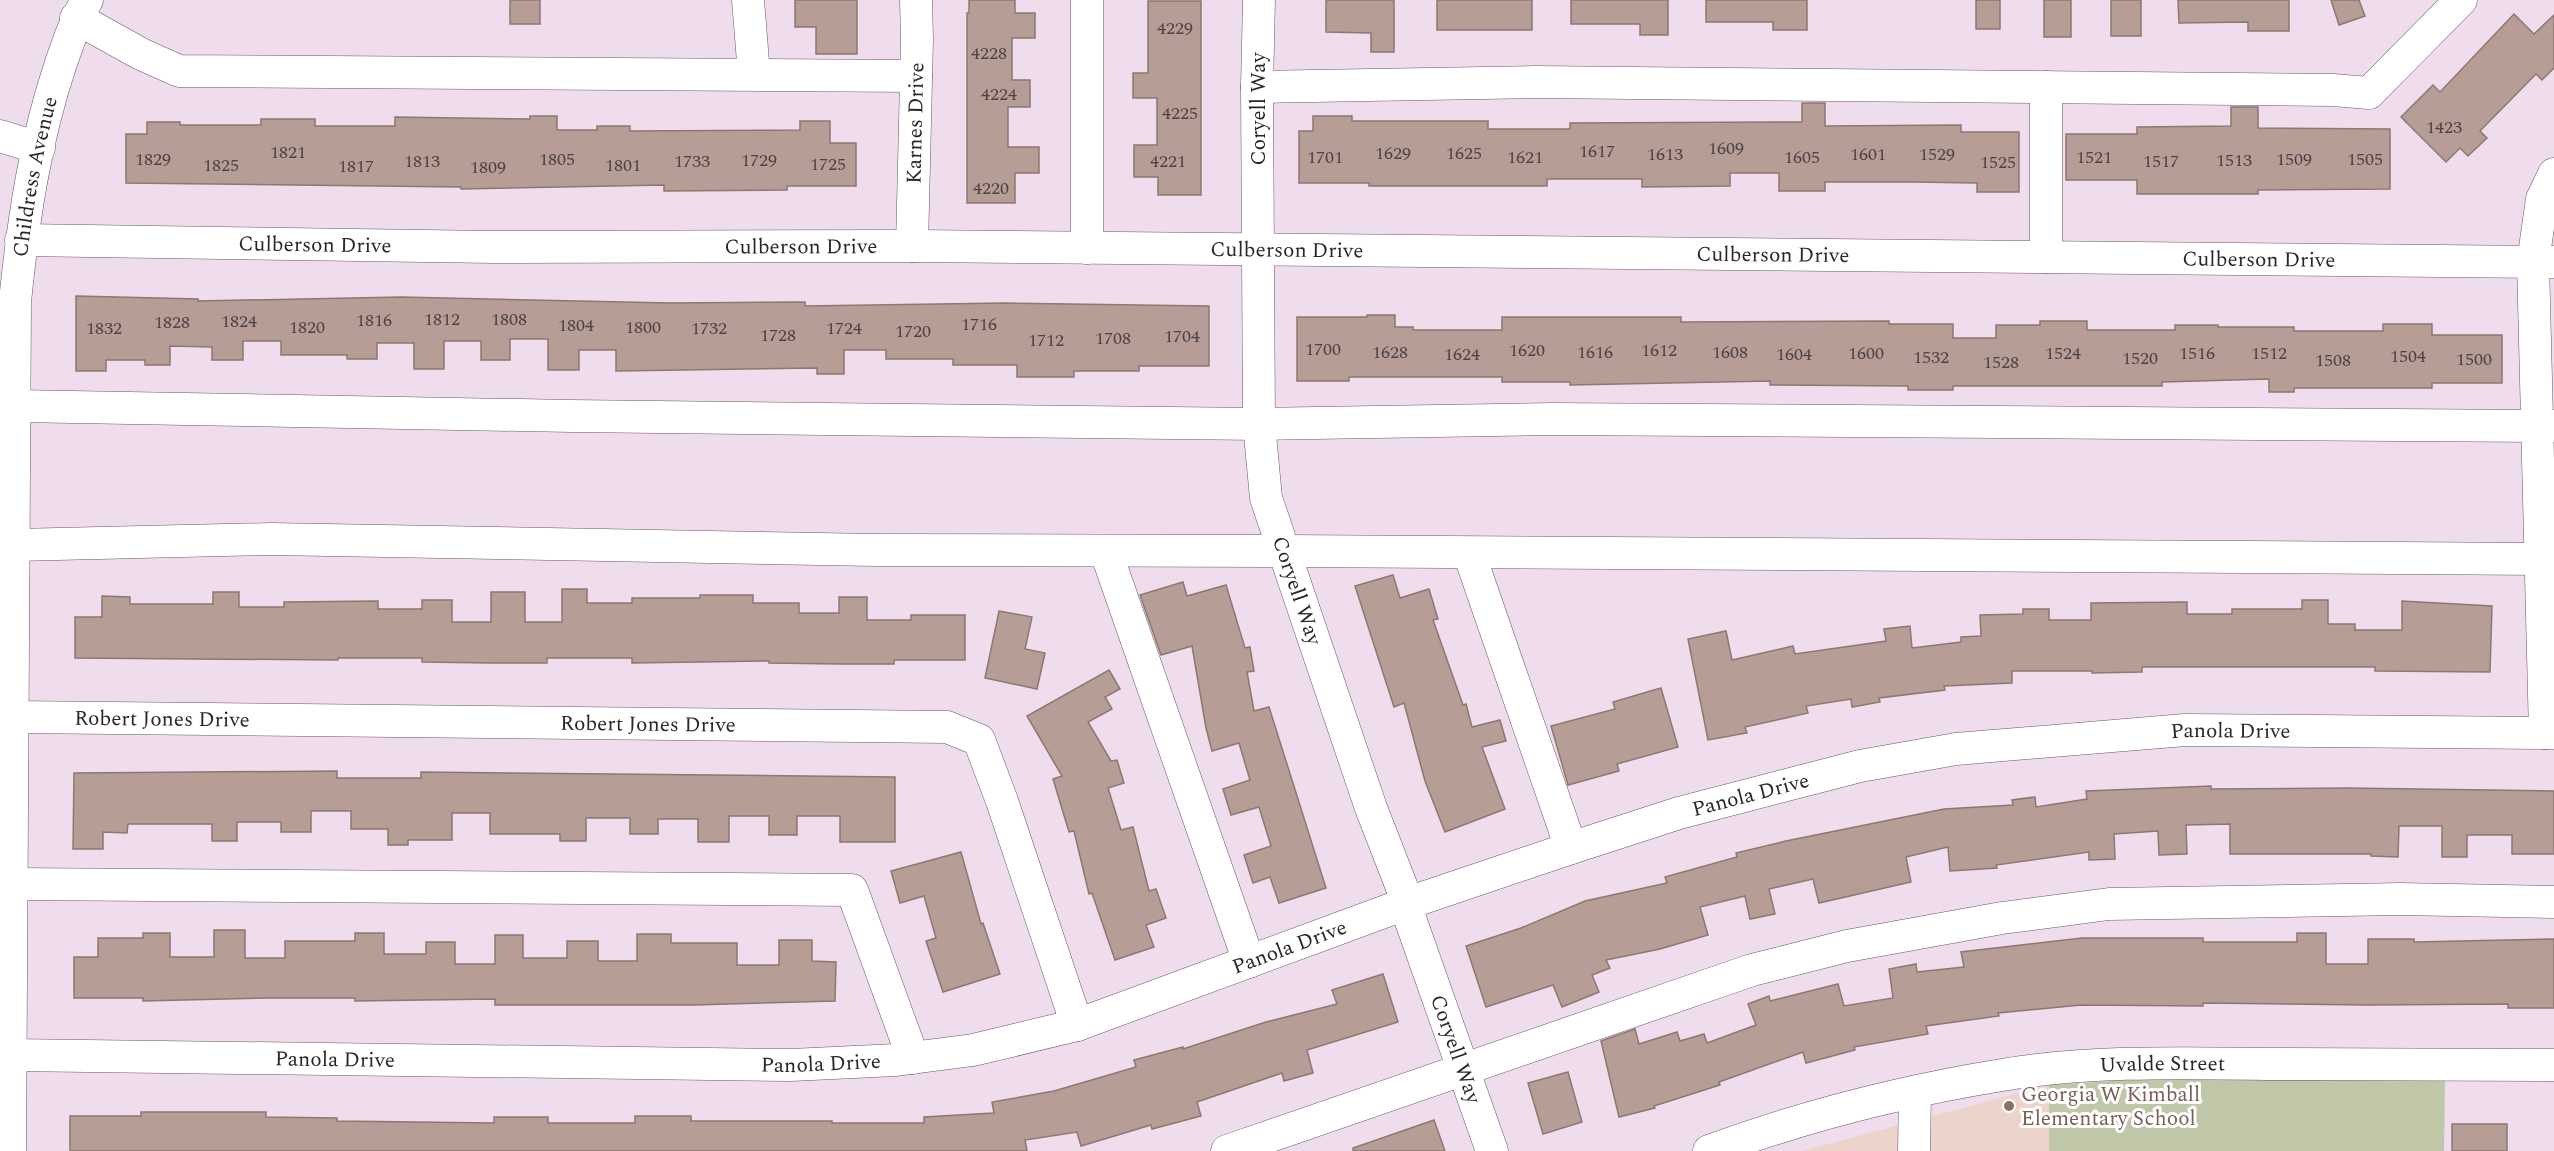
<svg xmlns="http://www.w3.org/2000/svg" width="2554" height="1151" font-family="Spectral,serif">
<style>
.education{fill:#ecd4ca}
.green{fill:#c0c7a9}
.building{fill:#b69e96;stroke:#8e7770;stroke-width:1.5}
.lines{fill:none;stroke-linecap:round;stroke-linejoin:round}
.minor-casing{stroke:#665765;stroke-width:33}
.minor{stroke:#fff;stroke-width:32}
.education-dot{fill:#8d6e63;stroke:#fff;stroke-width:2}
.labels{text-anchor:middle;stroke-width:6;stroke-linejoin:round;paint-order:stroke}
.number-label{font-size:18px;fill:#4e4246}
.street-label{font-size:21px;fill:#2b242b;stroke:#fff}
.education-label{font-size:21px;fill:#785e54;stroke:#fff;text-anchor:start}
</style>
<rect width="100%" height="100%" fill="#efddee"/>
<polygon class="education" points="2049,1085 2049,1151 1803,1151 1891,1127"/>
<polygon class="green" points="2445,1076 2444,1151 2049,1151 2049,1085 2171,1077"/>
<g class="building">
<rect x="510" y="0" width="30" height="24"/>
<polygon points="795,0 857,0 857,54 816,54 816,27 795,27"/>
<polygon points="969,0 1015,0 1015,13 1035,13 1035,38 1012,38 1012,80 1030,80 1030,107 1008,107 1008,147 1039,147 1039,173 1015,173 1015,203 967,203 967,13 969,13"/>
<polygon points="1326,0 1394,0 1394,52 1371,52 1371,33 1326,32"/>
<rect x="1437" y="0" width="95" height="30"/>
<polygon points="1571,0 1668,0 1668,35 1640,35 1640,24 1571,24"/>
<polygon points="1706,0 1807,0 1807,30 1773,30 1773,22 1706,22"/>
<rect x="1976" y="0" width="24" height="29"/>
<rect x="2044" y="0" width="27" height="37"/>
<rect x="2111" y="0" width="30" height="36"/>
<polygon points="2178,0 2289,0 2289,31 2248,31 2248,22 2179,23"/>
<polygon points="2331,0 2359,0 2365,16 2339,25"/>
<polygon points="1148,1 1201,1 1201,195 1158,195 1158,177 1134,177 1134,145 1157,145 1157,98 1133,98 1133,73 1148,73"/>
<polygon points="2514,14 2534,34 2554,15 2554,68 2542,80 2536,74 2480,131 2487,138 2468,156 2460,148 2446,162 2401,117 2433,85 2440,92"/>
<polygon points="1802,103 1825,103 1825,126 1961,125 1961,132 2019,132 2019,192 1977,192 1977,183 1913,182 1825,182 1825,191 1779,191 1779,173 1730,173 1730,186 1642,187 1642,179 1547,179 1547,186 1369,186 1369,183 1299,183 1299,131 1313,131 1313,116 1352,116 1352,121 1488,121 1488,129 1570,129 1570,123 1802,122"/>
<polygon points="2231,107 2258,107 2258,128 2390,129 2390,189 2258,190 2258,194 2137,194 2137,180 2066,180 2066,134 2137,134 2137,127 2231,126"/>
<polygon points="530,116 557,116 557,130 597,130 597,126 630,126 630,131 800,130 800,121 830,121 830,143 856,143 856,186 787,186 787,190 664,191 664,185 461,189 461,187 126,183 126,134 147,134 147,122 180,122 180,125 261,125 261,119 315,119 315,126 395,126 395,117 530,119"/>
<polygon points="76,296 198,299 198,301 401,297 670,303 805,302 805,306 1005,303 1209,306 1209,366 1139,366 1139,371 1074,371 1074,377 1017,377 1017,365 953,365 953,359 886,359 886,350 844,350 844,374 817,374 817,368 616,371 616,350 579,350 579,370 548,370 548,339 510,339 510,360 481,360 481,341 444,341 444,369 414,369 414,343 377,343 377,359 347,359 347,355 281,355 281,341 243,341 243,360 212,360 212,347 170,346 170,365 145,365 145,360 106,360 106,371 76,371"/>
<polygon points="1367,315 1395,315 1395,327 1413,327 1413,330 1502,330 1502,317 1681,317 1681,322 1889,321 1889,324 1953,324 1953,338 1996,338 1996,325 2040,325 2040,321 2087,321 2087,330 2175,330 2175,325 2218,325 2218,327 2294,327 2294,331 2383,331 2383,324 2432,324 2432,335 2502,335 2502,383 2432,383 2432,388 2294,388 2294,392 2269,392 2269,379 2162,382 2162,386 1953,386 1953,390 1908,390 1908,386 1770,385 1770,381 1570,385 1570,382 1502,382 1502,377 1349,377 1349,381 1297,381 1297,317 1367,317"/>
<polygon points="1393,575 1400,598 1429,589 1438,619 1433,620 1463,705 1466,704 1472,727 1500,720 1506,741 1482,747 1505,809 1445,832 1425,781 1404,703 1394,707 1355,586"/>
<polygon points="1183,582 1187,596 1226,585 1245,648 1250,647 1254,671 1247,672 1254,711 1269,707 1326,888 1279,903 1270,877 1253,883 1244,855 1271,846 1259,807 1231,815 1223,789 1250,780 1239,743 1212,751 1206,728 1192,646 1161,655 1140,595"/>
<polygon points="562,589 587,589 587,603 632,603 632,598 700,598 700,595 753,595 753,603 799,603 799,613 839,613 839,597 867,597 867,620 911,620 911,615 965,615 965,660 894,660 894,664 839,664 769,663 769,661 632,663 632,658 547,658 547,663 491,663 422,662 422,658 338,658 338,660 75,658 75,617 102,617 102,596 130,597 130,604 213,604 213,592 239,592 239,607 284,607 284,602 378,601 378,609 422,609 422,600 452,600 452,622 491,622 491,592 525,592 525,622 562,622"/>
<polygon points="2302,600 2328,600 2328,624 2355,624 2355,630 2402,630 2402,601 2492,606 2490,672 2375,671 2375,667 2142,667 2142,672 2092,673 2092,671 2012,671 2012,683 1944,686 1945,690 1879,698 1880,702 1852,707 1851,699 1806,706 1808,713 1745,727 1747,733 1708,740 1688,639 1726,631 1732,660 1793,646 1795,654 1886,641 1884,629 1910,626 1912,648 1961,642 1961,637 1981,636 1980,615 2023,614 2023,609 2049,609 2049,620 2091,620 2091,603 2187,602 2187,614 2232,614 2232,609 2302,609"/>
<polygon points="999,611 1032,617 1025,649 1045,653 1037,689 985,678"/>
<polygon points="1109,670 1120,689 1105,697 1112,709 1088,722 1111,761 1117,760 1124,783 1108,788 1121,830 1133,827 1149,891 1156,889 1166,918 1146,925 1154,947 1115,960 1092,893 1089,894 1074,831 1069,832 1053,779 1062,776 1027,716"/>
<polygon points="1661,688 1678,747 1617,764 1619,771 1568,785 1551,726 1615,709 1613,702"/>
<polygon points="337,771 337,778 421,778 421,772 895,777 895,842 840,842 840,816 797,816 797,835 769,835 769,816 729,816 729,842 698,842 698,819 658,819 658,834 630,834 630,818 586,818 586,841 560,841 560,834 490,834 490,813 452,813 452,840 408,840 408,845 388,845 388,829 351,829 351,811 311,811 311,832 281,832 281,822 237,822 237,841 212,841 212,824 128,824 127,833 103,832 103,849 73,849 74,773"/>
<polygon points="2211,786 2211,789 2347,788 2554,791 2554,854 2512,854 2512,835 2467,835 2467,857 2442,857 2442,826 2399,826 2398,857 2371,856 2371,854 2230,854 2230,824 2186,825 2187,854 2159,855 2158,831 2114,834 2115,859 2089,860 2089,852 1996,865 1997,868 1950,871 1948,847 1906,857 1911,882 1819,903 1813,879 1769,889 1775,914 1750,919 1745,896 1700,907 1708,935 1660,949 1606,960 1610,968 1592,975 1599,992 1562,1007 1553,985 1486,1007 1466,946 1521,928 1585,901 1667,883 1665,877 1737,857 1736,853 1786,841 1944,809 2013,805 2012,800 2035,797 2036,807 2087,799 2086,791"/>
<polygon points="961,852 981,924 983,923 1000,974 943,992 926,941 936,938 924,896 900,903 891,871"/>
<polygon points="214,930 245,930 245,958 285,958 285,941 355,941 355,933 384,933 384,954 426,954 426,942 455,942 455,964 495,964 495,935 523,935 523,958 567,958 567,941 598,941 598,961 637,961 637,934 671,934 671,943 737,943 737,965 779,965 779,940 812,940 812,961 836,962 835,1001 693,1005 495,1005 495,999 355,1001 355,998 268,998 143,1001 143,998 74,998 74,957 98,957 98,938 143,938 143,933 170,933 170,957 214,957"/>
<polygon points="2297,933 2326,933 2326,964 2368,964 2368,939 2414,939 2414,942 2554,939 2554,1008 2508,1008 2508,1004 2368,1005 2203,1003 2203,1006 2081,1005 1998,1013 1999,1016 1926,1026 1928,1034 1854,1047 1855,1050 1806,1063 1803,1052 1719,1082 1720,1085 1654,1106 1655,1108 1619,1117 1601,1041 1635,1029 1639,1044 1677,1032 1680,1041 1704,1034 1707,1043 1756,1025 1748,1004 1769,996 1770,1001 1838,984 1844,1006 1893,998 1889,969 1916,964 1917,972 1964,967 1961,952 2082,938 2203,938 2203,942 2297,942"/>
<polygon points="1383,974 1398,1022 1307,1050 1313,1073 1284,1081 1282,1073 1197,1102 1201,1116 1152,1129 1151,1125 1081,1146 1077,1132 1025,1140 1027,1151 70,1151 70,1116 141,1116 141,1112 266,1112 266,1117 337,1118 337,1121 494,1123 494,1117 548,1117 548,1123 635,1123 635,1116 691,1116 691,1121 832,1121 832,1123 924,1123 924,1117 994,1113 992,1102 1054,1091 1136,1067 1134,1060 1183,1047 1183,1049 1266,1022 1337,1004 1332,990"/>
<polygon points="1568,1072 1582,1122 1543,1134 1528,1083"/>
<polygon points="1434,1120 1445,1151 1353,1151 1353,1148"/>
<rect x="2452" y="1124" width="55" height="27"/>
</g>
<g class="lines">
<defs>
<g id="minor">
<polyline points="748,0 754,74"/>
<polyline points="1087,0 1087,248"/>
<path id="s1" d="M1259 0 1257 87 1259 424 1266 498 1371 808 1408 903 1407 910 1492 1151"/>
<polyline points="76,18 141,54 179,71 916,76"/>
<polyline points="1257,87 1535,82 2333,90 2369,93 2461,0"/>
<polyline points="2046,87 2046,257"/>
<polyline points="0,136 39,148"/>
<path id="s2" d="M21 240 493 247 912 246 2554 262"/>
<path id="s3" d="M912 246 917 39 916 0"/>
<polyline points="16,406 571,416 1259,424 1551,419 2554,426"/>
<polyline points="15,545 271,539 876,550 1284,551 2554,559"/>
<polyline points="1106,552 1249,962"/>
<polyline points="1469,553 1571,848"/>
<path id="s4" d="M14 717 947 727 979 740 1002 801 1077 1025"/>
<polyline points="2545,733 2533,262 2542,199 2554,174"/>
<polyline points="13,884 852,890 913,1058"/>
<path id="s5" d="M11 1055 791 1065 896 1060 973 1050 1077 1025 1408 903 1571 848 1679 813 1860 766 1956 749 2185 730 2554 733"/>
<path id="s6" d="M10 1151 15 302C23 221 35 140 61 63 69 41 75 20 87 0"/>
<polyline points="1227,1151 1752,970 1847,946 2002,918 2109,904 2401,899 2554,902"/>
<path id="s7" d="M1709 1151C1802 1117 1903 1091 2002 1075 2092 1060 2187 1063 2278 1064 2370 1065 2462 1065 2554 1065"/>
<polyline points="1914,1151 1915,1093"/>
</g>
</defs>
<use href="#minor" class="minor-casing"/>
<use href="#minor" class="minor"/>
</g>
<circle class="education-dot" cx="2009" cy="1106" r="6"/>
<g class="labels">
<g class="number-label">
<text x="1175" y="34">4229</text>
<text x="989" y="59">4228</text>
<text x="999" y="100">4224</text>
<text x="1180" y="119">4225</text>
<text x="2444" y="133">1423</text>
<text x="1726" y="154">1609</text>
<text x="1597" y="157">1617</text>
<text x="288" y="158">1821</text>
<text x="1393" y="159">1629</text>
<text x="1464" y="159">1625</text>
<text x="1665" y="160">1613</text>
<text x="1868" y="160">1601</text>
<text x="1937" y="160">1529</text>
<text x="1325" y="163">1701</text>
<text x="1525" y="163">1621</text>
<text x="1802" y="163">1605</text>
<text x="2094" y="163">1521</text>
<text x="153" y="165">1829</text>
<text x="557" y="165">1805</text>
<text x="2294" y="165">1509</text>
<text x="2365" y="165">1505</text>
<text x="759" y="166">1729</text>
<text x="2234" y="166">1513</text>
<text x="422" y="167">1813</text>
<text x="692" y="167">1733</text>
<text x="1168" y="167">4221</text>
<text x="2161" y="167">1517</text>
<text x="1998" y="168">1525</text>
<text x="828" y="170">1725</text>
<text x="221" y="171">1825</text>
<text x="623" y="171">1801</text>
<text x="356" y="172">1817</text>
<text x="488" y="173">1809</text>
<text x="991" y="194">4220</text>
<text x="442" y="325">1812</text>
<text x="509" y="325">1808</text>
<text x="374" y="326">1816</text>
<text x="239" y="327">1824</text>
<text x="172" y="328">1828</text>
<text x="979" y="330">1716</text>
<text x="576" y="331">1804</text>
<text x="307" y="333">1820</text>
<text x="643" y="333">1800</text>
<text x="104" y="334">1832</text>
<text x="709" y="334">1732</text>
<text x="844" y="334">1724</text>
<text x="913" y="337">1720</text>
<text x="778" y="341">1728</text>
<text x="1182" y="342">1704</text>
<text x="1113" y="344">1708</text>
<text x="1046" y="346">1712</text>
<text x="1323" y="355">1700</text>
<text x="1527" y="356">1620</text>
<text x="1659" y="356">1612</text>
<text x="1390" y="358">1628</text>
<text x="1595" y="358">1616</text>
<text x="1730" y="358">1608</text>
<text x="1866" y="359">1600</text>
<text x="2063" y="359">1524</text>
<text x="2197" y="359">1516</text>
<text x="2269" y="359">1512</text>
<text x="1462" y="360">1624</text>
<text x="1794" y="360">1604</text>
<text x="2408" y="362">1504</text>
<text x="1931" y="363">1532</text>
<text x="2140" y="364">1520</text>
<text x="2474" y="365">1500</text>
<text x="2333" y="366">1508</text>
<text x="2001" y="368">1528</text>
</g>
<g class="street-label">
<text transform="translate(1258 109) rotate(-90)" y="7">Coryell Way</text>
<text dy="7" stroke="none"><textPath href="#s3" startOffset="123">Karnes Drive</textPath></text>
<text dy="7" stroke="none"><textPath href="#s6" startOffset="976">Childress Avenue</textPath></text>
<text dy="7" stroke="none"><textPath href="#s2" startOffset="294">Culberson Drive</textPath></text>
<text dy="7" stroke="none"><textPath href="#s2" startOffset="780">Culberson Drive</textPath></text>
<text dy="7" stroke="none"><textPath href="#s2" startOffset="1266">Culberson Drive</textPath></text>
<text dy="7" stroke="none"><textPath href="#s2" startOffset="1752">Culberson Drive</textPath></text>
<text dy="7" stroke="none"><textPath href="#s2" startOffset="2238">Culberson Drive</textPath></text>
<text dy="7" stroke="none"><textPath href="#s1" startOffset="596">Coryell Way</textPath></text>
<text dy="7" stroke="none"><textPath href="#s4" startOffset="148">Robert Jones Drive</textPath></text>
<text dy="7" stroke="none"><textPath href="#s4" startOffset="634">Robert Jones Drive</textPath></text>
<text dy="7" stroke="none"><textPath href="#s5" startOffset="2268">Panola Drive</textPath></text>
<text dy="7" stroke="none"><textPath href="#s5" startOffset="1782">Panola Drive</textPath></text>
<text dy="7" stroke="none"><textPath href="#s5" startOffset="1296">Panola Drive</textPath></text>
<text dy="7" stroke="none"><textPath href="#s1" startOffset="1082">Coryell Way</textPath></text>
<text dy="7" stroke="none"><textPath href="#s5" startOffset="324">Panola Drive</textPath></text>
<text dy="7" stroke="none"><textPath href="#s5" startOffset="810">Panola Drive</textPath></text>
<text dy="7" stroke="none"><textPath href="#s7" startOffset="464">Uvalde Street</textPath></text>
</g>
<g class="education-label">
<text x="2021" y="1101">Georgia W Kimball<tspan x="2021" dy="24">Elementary School</tspan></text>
</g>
</g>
</svg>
